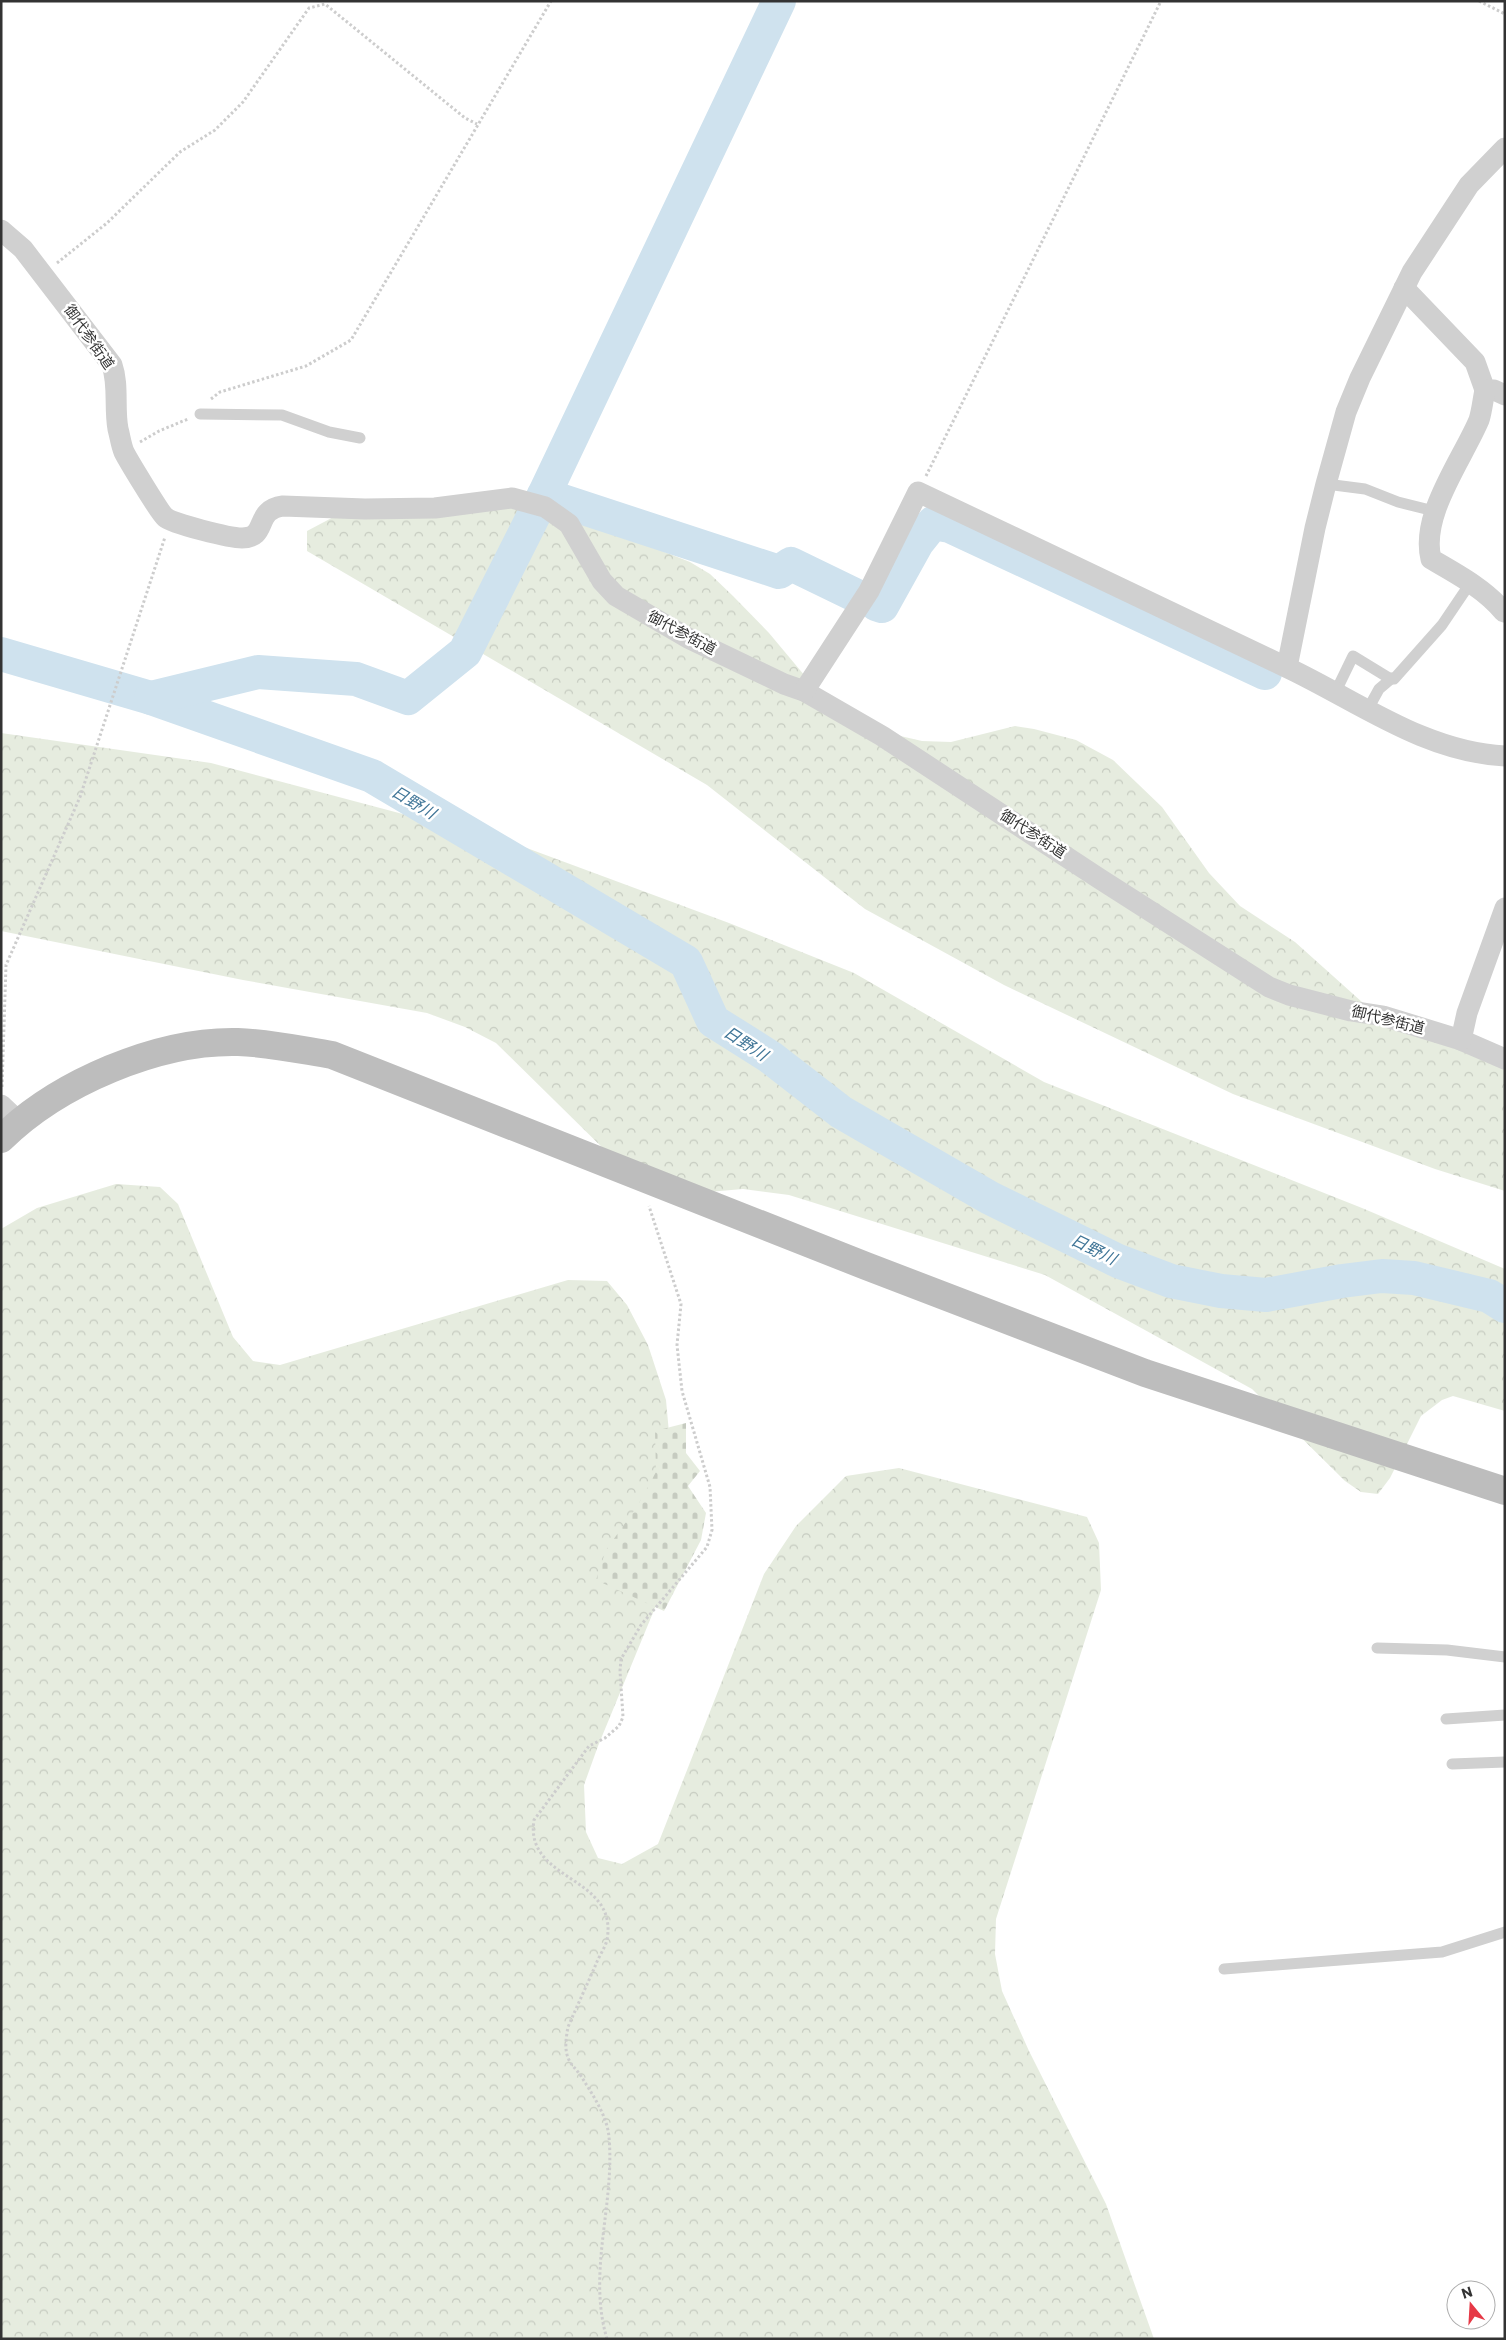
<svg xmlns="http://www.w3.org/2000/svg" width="1506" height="2340" font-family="Commissioner,'Noto Sans JP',sans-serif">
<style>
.forest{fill:url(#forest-crowns)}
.cemetery{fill:url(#cemetery-stones)}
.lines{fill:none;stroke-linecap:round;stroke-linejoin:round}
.river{stroke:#cfe2ee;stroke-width:34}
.path{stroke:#cdcdcd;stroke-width:3;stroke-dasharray:2.5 2.5;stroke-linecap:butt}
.lane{stroke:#d0d0d0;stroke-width:11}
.street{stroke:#d0d0d0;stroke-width:21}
.secondary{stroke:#bdbdbd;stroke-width:28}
.labels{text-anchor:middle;stroke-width:5;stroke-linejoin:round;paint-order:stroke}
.street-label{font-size:15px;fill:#333;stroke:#fff}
.water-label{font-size:16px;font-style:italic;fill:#3f7597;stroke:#fff}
</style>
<defs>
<pattern id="forest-crowns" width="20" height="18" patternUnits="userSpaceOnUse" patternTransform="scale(1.25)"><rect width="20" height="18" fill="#e6ecdf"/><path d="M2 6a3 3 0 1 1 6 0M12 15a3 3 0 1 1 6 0" fill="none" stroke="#c6cbc0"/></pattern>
<pattern id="cemetery-stones" width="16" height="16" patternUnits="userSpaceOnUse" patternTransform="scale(1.25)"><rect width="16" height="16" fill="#e6ecdf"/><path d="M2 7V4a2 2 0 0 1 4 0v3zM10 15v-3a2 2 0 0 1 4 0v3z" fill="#c6cbc0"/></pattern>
</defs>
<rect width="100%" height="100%" fill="#fff"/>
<g class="forest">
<polygon points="478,508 554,508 690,562 710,574 733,596 769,633 820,694 896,735 922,741 951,742 1015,726 1034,729 1076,740 1113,760 1162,807 1209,873 1240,906 1295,942 1391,1028 1470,1050 1505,1070 1505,1191 1435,1169 1233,1094 1004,985 865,909 707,785 307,551 307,531 341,513"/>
<polygon points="1,733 211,763 516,844 729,923 854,973 1044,1082 1362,1208 1505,1269 1505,1411 1453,1396 1442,1400 1421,1416 1390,1478 1378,1494 1361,1492 1345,1481 1252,1389 1045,1275 789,1195 743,1189 708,1192 616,1161 496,1043 465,1027 427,1013 243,980 1,931"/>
<polygon points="116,1184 160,1187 178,1204 233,1337 253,1361 280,1365 568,1280 607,1281 627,1305 648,1345 666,1400 678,1532 657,1603 598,1746 584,1785 586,1832 598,1858 622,1864 658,1844 764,1574 796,1526 846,1476 899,1468 1087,1517 1099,1543 1101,1590 996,1919 995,1954 1002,1991 1029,2051 1106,2204 1154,2339 1,2339 1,1229 37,1208"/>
</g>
<polygon class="cemetery" points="686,1423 686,1453 700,1471 688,1486 706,1513 701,1540 664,1611 596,1580 606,1550 638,1505 656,1472 655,1431"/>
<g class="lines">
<g class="river">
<polyline points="544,495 779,572 791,564 859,597"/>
<polyline points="876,604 882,606 917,543 933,523 950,526 1265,673"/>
<polyline points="1,654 151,698 372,776 686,962 713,1021 770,1057 841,1112 990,1198 1118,1261 1171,1281 1221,1291 1266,1295 1342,1281 1382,1276 1414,1278 1489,1296 1505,1306"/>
<polyline points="151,698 258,672 356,679 408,698 465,652 544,495 779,1"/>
</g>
<g class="path">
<polyline points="1479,1 1505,14"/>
<polyline points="57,263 107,223 180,152 215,130 243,102 309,8 325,4 465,118 477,124"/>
<polyline points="211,399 220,392 306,366 351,340 551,1"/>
<polyline points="140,442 159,431 188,419"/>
<polyline points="926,476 1161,1"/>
<polyline points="2,1087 6,965 80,797 165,537"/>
<path d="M607 2339C587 2272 615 2205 609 2137 607 2115 592 2094 581 2076 577 2070 572 2066 569 2060 564 2050 566 2038 568 2027 577 2006 587 1985 596 1964 599 1956 605 1948 607 1940 619 1875 524 1882 534 1820L589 1746 605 1738 619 1726 623 1717 620 1671 621 1659 641 1625 707 1547 712 1530 710 1487 682 1391 677 1345 681 1304 649 1206"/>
</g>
<g class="lane">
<polyline points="200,414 282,415 329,432 360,438"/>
<polyline points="1326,484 1365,489 1398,502 1434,511"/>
<polyline points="1336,691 1353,656 1389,678 1394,679 1442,625 1471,582"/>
<polyline points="1368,709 1379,689 1392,678"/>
<polyline points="1377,1648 1447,1650 1505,1657"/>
<polyline points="1446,1719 1505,1715"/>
<polyline points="1452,1764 1505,1762"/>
<polyline points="1224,1969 1442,1952 1505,1932"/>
</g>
<g class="street">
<path d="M1 230 23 249 112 365C119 385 114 408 118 429 120 436 121 445 124 452 128 460 160 513 165 517 173 524 230 538 242 538 269 538 253 510 283 506L365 509 435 508 512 498 545 507 569 524 602 581 616 596 688 638 784 684 804 691 882 736 1100 879 1269 987 1289 995 1351 1011 1383 1016 1461 1040 1505 1059"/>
<polyline points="1404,288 1475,362 1485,390 1494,390 1505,395"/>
<path d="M1485 390C1483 399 1482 411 1479 420 1462 460 1420 515 1431 559 1457 574 1485 589 1504 612"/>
<polyline points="1287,667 1315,528 1326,484 1346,412 1360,378 1412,272 1469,185 1505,148"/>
<path d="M804 691 869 591 918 492C1042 551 1166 609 1290 669 1359 702 1425 752 1505 756"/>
<polyline points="1461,1040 1467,1013 1505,908"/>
<polyline points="1,1105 19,1122"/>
</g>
<path class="secondary" d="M1 1139C58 1083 158 1040 238 1042 270 1043 301 1050 332 1055L866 1266 1145 1373 1505 1491"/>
</g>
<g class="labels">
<g class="street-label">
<text transform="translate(89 337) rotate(55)" y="5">御代参街道</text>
<text transform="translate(682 633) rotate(28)" y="5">御代参街道</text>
<text transform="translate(1033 834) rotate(33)" y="5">御代参街道</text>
<text transform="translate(1388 1020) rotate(14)" y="5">御代参街道</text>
</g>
<g class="water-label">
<text transform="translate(414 802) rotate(31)" y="6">日野川</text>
<text transform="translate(746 1043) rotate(33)" y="6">日野川</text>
<text transform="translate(1094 1249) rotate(26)" y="6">日野川</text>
</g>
</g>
<rect width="1506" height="2340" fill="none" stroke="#333333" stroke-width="5"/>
<g transform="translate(1471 2305) rotate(342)"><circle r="24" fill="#ffffff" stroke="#adadad"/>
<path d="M0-4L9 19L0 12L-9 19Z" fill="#e63946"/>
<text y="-8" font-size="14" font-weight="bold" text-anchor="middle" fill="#333333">N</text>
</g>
</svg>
